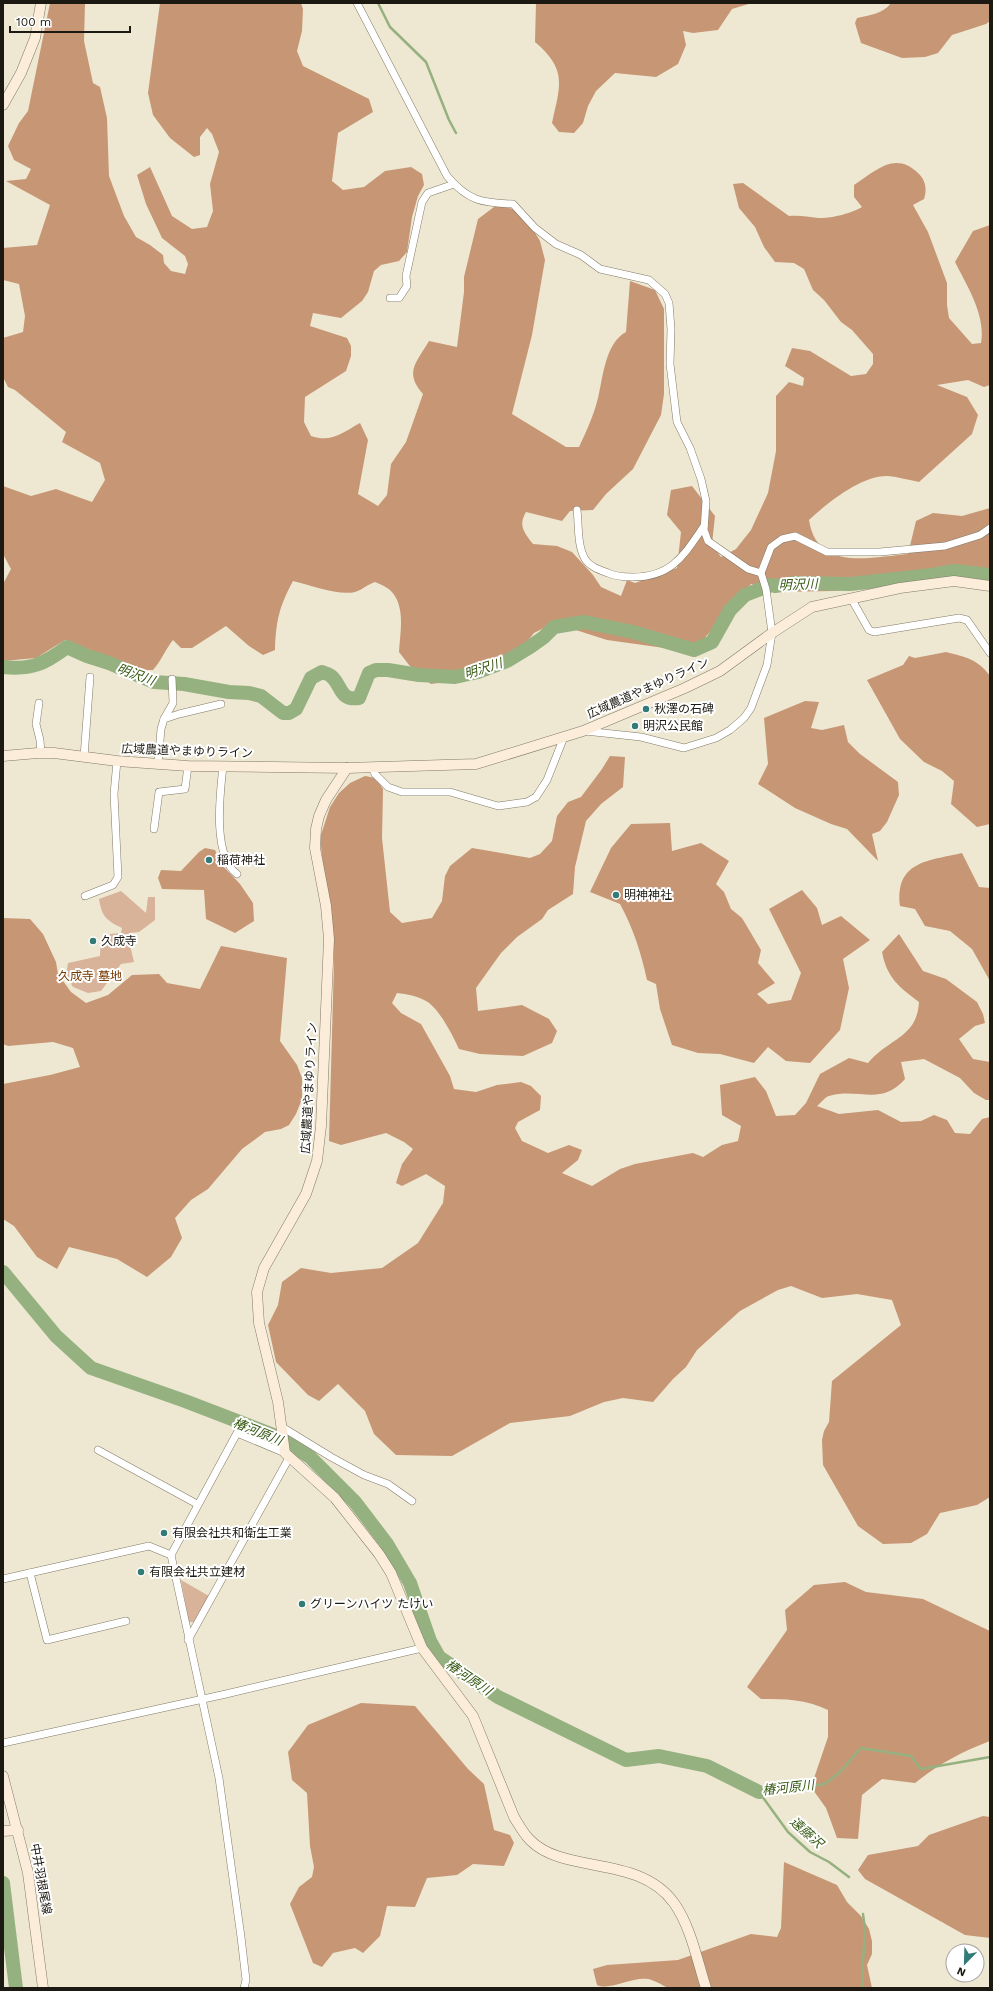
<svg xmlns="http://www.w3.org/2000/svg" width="993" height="1991" font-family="'Work Sans','Noto Sans JP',sans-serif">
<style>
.green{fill:#d8b299}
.forest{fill:#c79675}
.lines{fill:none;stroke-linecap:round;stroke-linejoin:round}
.stream{stroke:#95b180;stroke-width:2.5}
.river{stroke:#95b180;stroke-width:14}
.street-casing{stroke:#807a67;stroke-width:8}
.secondary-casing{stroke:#807a67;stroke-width:11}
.street{stroke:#fff;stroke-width:7}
.secondary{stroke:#fbedda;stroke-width:10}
.poi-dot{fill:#337b77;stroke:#fff;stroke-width:1.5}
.labels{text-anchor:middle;stroke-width:4;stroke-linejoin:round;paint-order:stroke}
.street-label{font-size:12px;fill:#1b1911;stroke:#fff}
.poi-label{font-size:12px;fill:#1b1911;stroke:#fff;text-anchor:start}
.park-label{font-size:12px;fill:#763900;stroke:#fff}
.water-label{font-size:13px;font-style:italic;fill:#365811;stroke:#fff}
</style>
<rect width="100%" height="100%" fill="#eee8d2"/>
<g class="green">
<path d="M121 891 146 913 148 897H155V920L139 932 129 933V941L134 962 121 964 101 991 88 993 73 987 66 975 68 963 100 956 101 938 109 937 110 934 121 933 122 928C106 920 102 917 99 899Z"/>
<polygon points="181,1580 209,1596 195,1622 189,1622"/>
</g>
<g class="forest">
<path d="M50 3H85L84 41 93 83 100 87 107 118 109 176 124 216 136 237 150 245 163 255 164 263 171 271 185 274 188 264 185 256 162 238 146 204 137 175 150 167 172 216 192 229 207 227 213 211 210 184 219 152 212 134 207 128 200 137V155L194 157 170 138 153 115 148 93 160 3H301L303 9 302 31 297 51 303 66 369 99 373 112 338 133 332 181 343 190 364 187 385 171 411 167 422 174 424 185 418 196 412 217 407 252 399 261 381 265 374 271 368 292 362 301 341 318 313 313 310 326 347 338 351 346V356L346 371 305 397 304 422 311 436C331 443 342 433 360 423L368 440 358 494 378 506 387 495 391 464 406 442 423 394C404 372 416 363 429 341L457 347 464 292V277L478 219 498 204 523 213 540 241 545 260 532 335 512 414 566 447H579C586 432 594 415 598 398 603 378 605 343 626 332L630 281 655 290 664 309V394L661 415 633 469 606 494 593 510 570 511 562 521 526 512C518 526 524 532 533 544L557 546 572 552 593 575 601 587 621 596 627 580 635 583 677 568 681 532 667 515 671 490 692 486 715 516 712 544 721 557 736 549 751 530 768 493 776 451V396L789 382 803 386 804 378 785 366 792 348 810 351 851 376 866 374 873 364V354L852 330 841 322 824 300 813 290 804 269 794 263 775 262 764 247 755 227 739 208 733 184 743 183 789 216C800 215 808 217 818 218 829 219 853 213 862 207L854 197V185C876 171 895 150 919 174 926 181 927 190 924 199L913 205 928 232 947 283V305L949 318 972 344 981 343C986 315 967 286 955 262L973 231 990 225V385L984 387 968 380 937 385 967 397 978 415 972 434 919 482C909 480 898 477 888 476 862 475 827 503 809 520 817 572 871 557 908 554L916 521 933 513 962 516 990 508V580L957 577 882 584 834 591 774 592 751 584 702 641 672 649 607 640 554 623 534 633 511 663 476 678 431 684 409 665 399 652C400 632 406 607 391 591 387 587 380 584 375 582 368 584 362 590 355 592 339 596 310 585 293 581 279 607 276 621 275 650L263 655 249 646 226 626 192 648H181L173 640C165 650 161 661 153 670H142L65 640 36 658 3 661V584L11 569 3 554V486L31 496 56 489 92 502 105 480 100 463 62 442 66 432 15 390 8 387 3 377V338L23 332 25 316 19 284 3 280V248L37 245 50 205 6 181 26 179 31 169 14 160 8 146 19 123 28 111Z"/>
<path d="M536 3H752L732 9 718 30 693 33 683 31 686 45 678 64 656 77 615 73 596 91 588 106 583 123 574 133 559 132 552 123C560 86 568 70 535 42Z"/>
<path d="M891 3H990V21L986 24 952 35 938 53 925 57 902 58 861 43 855 23 857 18C870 15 883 14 891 3Z"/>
<path d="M946 652C965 657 978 659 990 676V824L977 827 951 804 954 781 942 771 924 762 900 739 867 680 903 665 909 656 915 658Z"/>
<polygon points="805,701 819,702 811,728 822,730 844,725 848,742 860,754 898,782 899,795 887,822 880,831 872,834 878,861 847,829 831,824 795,808 758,784 768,764 764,718"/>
<path d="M610 756 625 757 623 787 601 804 586 821 575 867 573 894 548 910 542 919 517 937 501 953 476 988 478 1011 522 1005 549 1019 557 1031 552 1043 523 1056 480 1054 459 1049C453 1036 439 1008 426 1001 417 996 407 994 397 993L392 1003 401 1013 421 1024 450 1076 454 1089 476 1092 497 1085 521 1082 531 1086 541 1096 540 1110 518 1122 515 1128 522 1141 548 1153 569 1145 582 1150 578 1160 562 1173 592 1186 620 1169 635 1164 693 1153 703 1157 722 1145 738 1141 741 1126 722 1115 720 1085 755 1077 766 1091 776 1116 795 1115 806 1103 820 1074 849 1058 868 1063C889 1038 917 1038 919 1002 899 987 887 978 882 952L899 934 923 971 946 979 977 1002 983 1014 985 1023 975 1026 959 1039 973 1059 990 1062V1100H986L974 1093 960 1078 924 1059 901 1062 905 1079C880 1107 859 1087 829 1096 825 1097 821 1103 817 1106L839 1114 878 1110 901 1122 921 1121 934 1115 947 1120 955 1133 970 1134 982 1119 990 1117V1497L977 1505 940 1513 927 1534 911 1543 883 1544 858 1526 823 1465 822 1440 824 1431 829 1422 832 1381 901 1325 892 1300 857 1294 822 1298 791 1286 778 1290 740 1311 697 1350 686 1367 673 1379 653 1402 623 1398 604 1402 570 1416 510 1423 452 1456 396 1455 374 1434 365 1411 338 1384 319 1401 308 1395 276 1362 268 1325 278 1305 282 1282 301 1268 331 1273 382 1268 418 1243 443 1203 445 1186 426 1174 402 1186 396 1183 402 1164 413 1149 404 1142 386 1133 341 1145 329 1141 334 962 320 838 330 807 339 793 350 783 365 776 376 778 383 789 382 838 390 912 402 923 432 918 442 901 445 876 450 866 472 848 530 858 540 854 552 841 557 816 568 802 581 797 602 769Z"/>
<path d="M670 823 672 851 701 843 729 861 716 884 724 892 731 909 742 918 761 950 758 963 775 983 757 994 768 1004 791 1000 801 973 769 909 802 890 817 908 822 925 841 916 870 940 843 959 849 988 840 1030 810 1063 786 1061 768 1047 754 1063 720 1054 698 1053 672 1045 660 1009 656 984 647 980C641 952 633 928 620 904L590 892 611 848 631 824Z"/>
<polygon points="205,848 215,850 222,865 240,884 253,903 254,921 235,933 206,919 204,890 162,889 158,878 161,870 181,871 199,852"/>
<path d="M962 853 979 887 990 888V981L972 949 950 931 925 926 915 909 900 906C895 861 928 861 962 853Z"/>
<polygon points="3,918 30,919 43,934 56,962 58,974 71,992 86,1003 108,995 132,975 159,974 167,983 200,989 221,946 287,958 280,1041 297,1065 302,1078 302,1099 296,1114 289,1125 281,1129 265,1132 242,1149 208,1189 191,1200 175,1218 182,1238 171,1257 147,1277 117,1259 69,1247 57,1269 37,1257 14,1226 3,1219 3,1084 50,1075 80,1067 73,1048 53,1042 8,1046 3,1044"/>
<path d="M845 1582 866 1592 923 1599 990 1631V1741C961 1752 939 1764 915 1783L882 1779 862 1795 858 1839 837 1838 826 1808 811 1787 828 1737V1710C806 1699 784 1699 761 1699L747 1687 787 1630 785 1610 814 1585Z"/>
<polygon points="361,1703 415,1706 468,1769 484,1784 494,1830 510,1835 514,1843 504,1866 473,1864 457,1875 427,1878 415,1907 387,1906 380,1936 363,1953 355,1948 333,1953 322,1967 313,1963 290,1904 299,1887 312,1877 314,1867 310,1846 307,1793 292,1780 288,1752 308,1725"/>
<polygon points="983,1816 990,1817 990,1938 965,1935 865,1879 858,1870 868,1855 918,1846 929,1835"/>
<path d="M784 1862 837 1885 847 1902 861 1916 869 1929 872 1941V1954L867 1965 872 1988H668C662 1985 654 1980 648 1979 630 1977 611 1991 597 1985L593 1969 607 1965 678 1960 751 1934 777 1937 781 1928Z"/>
</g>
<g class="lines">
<g class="stream">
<polyline points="378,3 390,27 426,62 449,120 456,133"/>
<polyline points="849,1877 829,1862 810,1852 788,1832 759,1792 825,1784 840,1772 861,1748 911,1756 921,1769 990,1757"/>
<path d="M863 1988C860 1963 868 1939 863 1914"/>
</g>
<g class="river">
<path d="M3 667C32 670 44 664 67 647L87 656 109 663 154 682 184 684 229 692 249 693 261 696 283 713H289L296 709 311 678 322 672C324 673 329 674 331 676 342 685 339 701 359 698L369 673 376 670H388L419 675 455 677 478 672 507 661 530 647 544 637 554 627 584 622 633 632 694 650 712 642 730 610 745 595 771 585 775 586 795 583 850 584 932 575 954 571 990 575"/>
<polyline points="3,1272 56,1336 91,1368 185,1401 276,1436 310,1457 355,1502 387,1544 410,1583 430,1641 439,1657 498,1697 626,1760 659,1756 707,1766 759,1792"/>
<polyline points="3,1883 16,1988"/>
</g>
<defs>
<g id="street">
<path d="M357 3 447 176C468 201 482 203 513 204L535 228 556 244 581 255 600 269 649 280 665 294 669 303 671 329 670 364 677 422 690 448 701 479 706 501 704 530 708 541 748 569 761 573"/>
<polyline points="390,298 399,298 407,286 406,276 422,202 428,193 454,184"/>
<path d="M577 510C579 526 577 545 585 559 590 567 600 570 608 573 616 577 625 577 633 577 672 577 684 555 704 526"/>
<polyline points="851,598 869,630 874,632 959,618 967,620 990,653"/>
<polyline points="39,703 36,724 40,740 41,753"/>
<polyline points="164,719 179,714 221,704"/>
<polyline points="585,731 641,737 684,748 716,738 730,730 744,718 751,708 767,665 772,633 766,589 761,573 771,547 782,539 795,536 827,552 880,552 945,546 980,535 990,528"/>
<polyline points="84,757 90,677"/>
<polyline points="158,764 161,729 164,719 173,703 172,679"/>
<path d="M223 766C220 794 212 855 237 874"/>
<polyline points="372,767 375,774 388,787 402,792 450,792 498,806 527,802 536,797 547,780 564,737"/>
<polyline points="154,829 159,792 185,789 188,766"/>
<polyline points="85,896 113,885 118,877 114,794 117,761"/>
<polyline points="282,1427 331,1457 364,1475 388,1484 412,1501"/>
<polyline points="98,1450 197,1504"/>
<polyline points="30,1573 47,1640 126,1621"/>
<polyline points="3,1579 149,1546 171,1555"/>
<polyline points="188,1640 289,1458"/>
<polyline points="3,1743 226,1694 422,1648"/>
<polyline points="244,1988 246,1980 241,1937 219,1778 171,1555 237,1433 285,1453"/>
</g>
<g id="secondary">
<polyline points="3,105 21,73 35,38 41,3"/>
<polyline points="3,756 38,753 54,753 117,761 188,766 347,768 476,764 583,731 685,688 720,671 772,633 812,607 900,588 954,581 990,586"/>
<path d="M347 768 326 800 319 816 316 829 315 848 326 906 329 939 321 1126 317 1161 306 1194 264 1268 257 1292 259 1323 278 1402 285 1453 335 1498 379 1554 391 1573 422 1648 473 1716 514 1817C519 1825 523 1833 530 1840 564 1875 639 1854 674 1903 691 1927 697 1960 706 1988"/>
<polyline points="3,1776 28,1873 43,1988"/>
<polyline points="3,1831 18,1830"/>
</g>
</defs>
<use href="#street" class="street-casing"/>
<use href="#secondary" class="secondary-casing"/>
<use href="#street" class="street"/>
<use href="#secondary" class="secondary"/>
</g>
<g class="poi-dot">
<circle cx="646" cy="709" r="4"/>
<circle cx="635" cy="726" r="4"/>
<circle cx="209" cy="860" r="4"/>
<circle cx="616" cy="895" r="4"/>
<circle cx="93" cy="941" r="4"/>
<circle cx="164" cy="1533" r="4"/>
<circle cx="141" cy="1572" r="4"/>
<circle cx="302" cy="1604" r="4"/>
</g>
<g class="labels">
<g class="street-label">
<text transform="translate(648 688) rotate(-24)" y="4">広域農道やまゆりライン</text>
<text transform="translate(187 751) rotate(2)" y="4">広域農道やまゆりライン</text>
<text transform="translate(309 1088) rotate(-87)" y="4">広域農道やまゆりライン</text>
<text transform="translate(41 1879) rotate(80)" y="4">中井羽根尾線</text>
</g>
<g class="poi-label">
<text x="654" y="713">秋澤の石碑</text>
<text x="643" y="730">明沢公民館</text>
<text x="217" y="864">稲荷神社</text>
<text x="624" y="899">明神神社</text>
<text x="101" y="945">久成寺</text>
<text x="172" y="1537">有限会社共和衛生工業</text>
<text x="149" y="1576">有限会社共立建材</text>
<text x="310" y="1608">グリーンハイツ たけい</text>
</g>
<g class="park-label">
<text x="90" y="980">久成寺 墓地</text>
</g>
<g class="water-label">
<text transform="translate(798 584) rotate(-2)" y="5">明沢川</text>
<text transform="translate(483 668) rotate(-18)" y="5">明沢川</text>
<text transform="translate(136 674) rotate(20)" y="5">明沢川</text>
<text transform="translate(258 1431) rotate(22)" y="5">椿河原川</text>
<text transform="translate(469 1677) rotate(34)" y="5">椿河原川</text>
<text transform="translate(788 1787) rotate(-6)" y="5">椿河原川</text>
<text transform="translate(807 1832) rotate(42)" y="5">遠藤沢</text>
</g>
</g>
<rect width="993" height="1991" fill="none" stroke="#1b1911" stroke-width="8"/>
<g transform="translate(965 1963) rotate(203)"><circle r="19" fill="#ffffff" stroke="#a4a3a0"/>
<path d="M0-3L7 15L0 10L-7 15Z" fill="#337b77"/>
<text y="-6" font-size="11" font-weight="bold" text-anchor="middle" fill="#1b1911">N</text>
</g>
<path d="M10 26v6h120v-6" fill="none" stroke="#1b1911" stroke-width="2"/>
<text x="16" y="26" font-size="12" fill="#1b1911" stroke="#ffffff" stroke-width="3" paint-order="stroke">100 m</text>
</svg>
